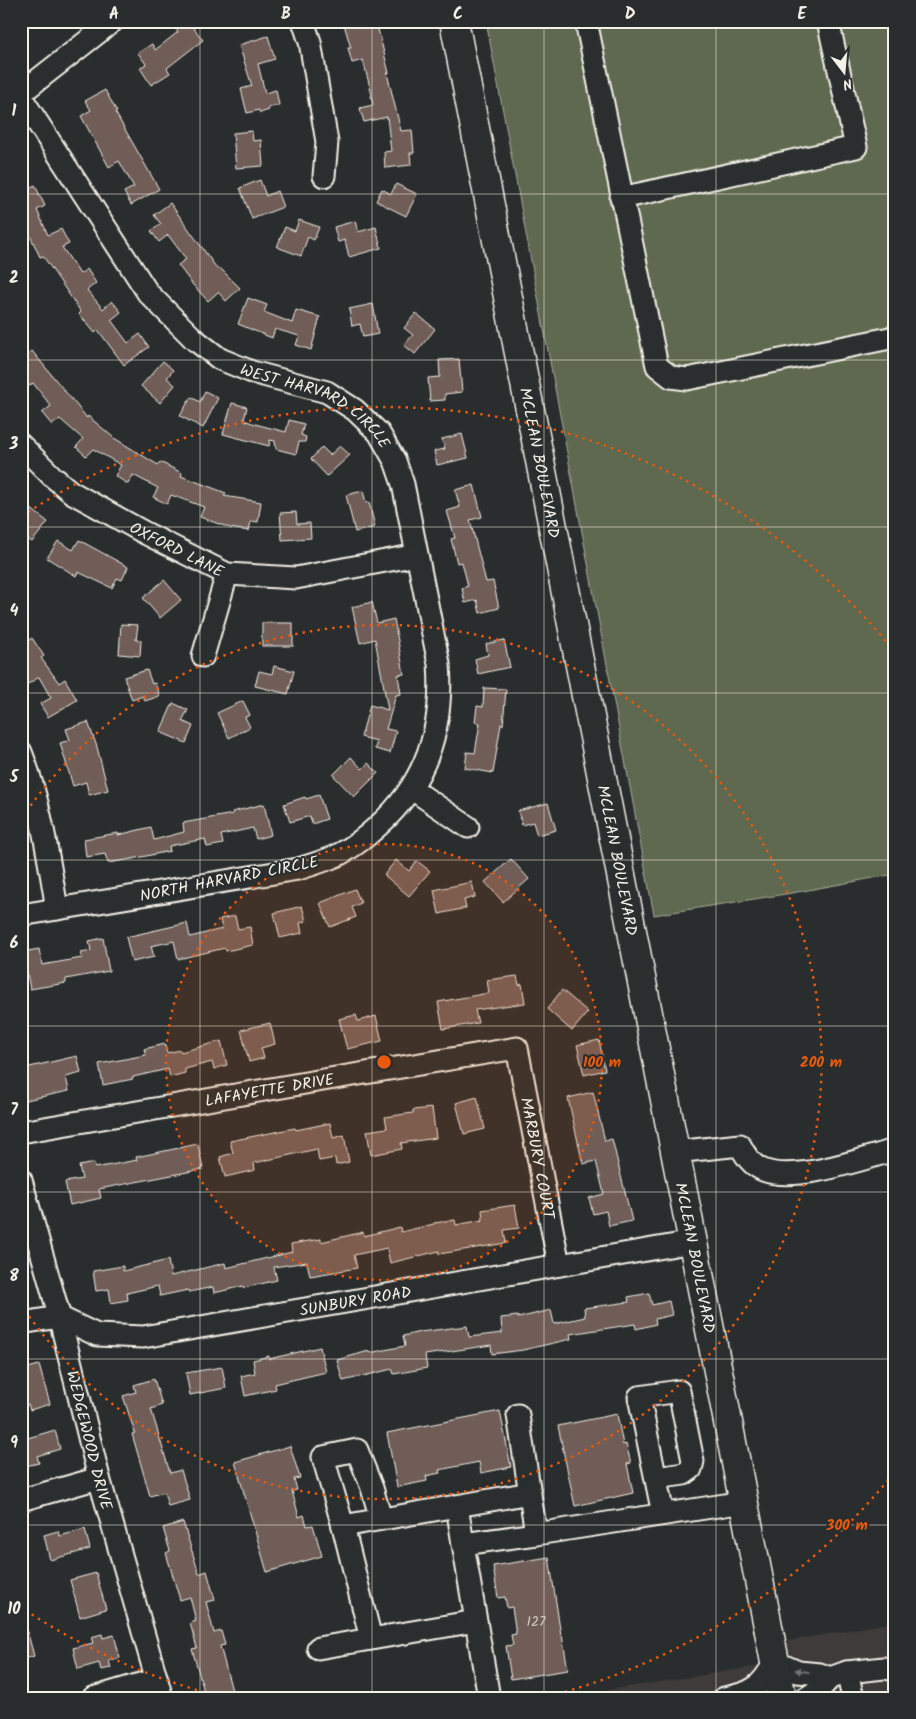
<svg xmlns="http://www.w3.org/2000/svg" width="916" height="1719" font-family="Kalam,sans-serif">
<style>
.built{fill:#3f3b3b}
.green{fill:#5e6950;stroke:#a9ad9c}
.building{fill:#6f5d59;stroke:#f4f1e8}
.lines{fill:none;stroke-linecap:round;stroke-linejoin:round}
.minor-casing{stroke:#f4f1e8;stroke-width:25}
.major-casing{stroke:#f4f1e8;stroke-width:31}
.minor{stroke:#2a2d2e;stroke-width:21}
.major{stroke:#2a2d2e;stroke-width:28}
.oneway{fill:#71726f}
.grid{fill:none;stroke:#f4f1e8;stroke-width:1;stroke-opacity:0.55}
.ring{fill:none;stroke:#e8590c;stroke-width:2.5;stroke-dasharray:2.5 5}
.labels{text-anchor:middle;stroke-width:4;stroke-linejoin:round;paint-order:stroke}
.number-label{font-size:14px;fill:#d3ccc4}
.street-label{font-size:16px;fill:#f4f1e8;stroke:#2a2d2e}
.centre{fill:#e8590c;stroke:#2a2d2e;stroke-width:2.5}
.ring-label{font-size:15px;text-anchor:middle;font-weight:bold;fill:#e8590c;stroke:#2a2d2e;stroke-width:4;stroke-linejoin:round;paint-order:stroke}
.neatline{fill:none;stroke:#f4f1e8;stroke-width:2}
.grid-label{font-size:16px;text-anchor:middle;font-weight:bold;fill:#f4f1e8}
</style>
<rect width="100%" height="100%" fill="#2a2d2e"/>
<filter id="ink" filterUnits="userSpaceOnUse"><feTurbulence type="fractalNoise" baseFrequency=".02" numOctaves="2"/><feDisplacementMap in="SourceGraphic" scale="10" xChannelSelector="R" yChannelSelector="G"/><feConvolveMatrix kernelMatrix="1 2 1 2 8 2 1 2 1" color-interpolation-filters="sRGB"/></filter>
<g filter="url(#ink)">
<g class="built">
<polygon points="895,1622 895,1698 788,1698 777,1643"/>
<polygon points="766,1665 772,1698 559,1698"/>
</g>
<polygon class="green" points="486,21 895,21 895,874 792,893 654,915"/>
<g class="building">
<polygon points="179,21 188,21 203,40 167,68 170,73 151,85 140,68 146,64 138,53 152,44 155,50 178,32 173,26"/>
<polygon points="343,21 376,21 389,73 387,73 401,131 412,130 414,153 410,153 411,165 385,168 384,152 391,151 387,117 364,122 360,108 373,105 371,96 372,95 363,60 352,63 348,48 351,48"/>
<polygon points="268,36 275,59 258,64 265,93 276,90 279,105 268,108 269,110 260,113 259,110 247,113 241,89 252,86 239,45"/>
<polygon points="105,90 117,112 115,112 159,189 131,205 124,192 134,187 119,161 109,167 81,116 91,110 85,101"/>
<polygon points="252,131 253,141 261,140 263,166 236,168 233,133"/>
<polygon points="260,180 266,196 277,191 283,207 252,219 240,188"/>
<polygon points="396,184 417,194 406,216 376,201 382,189 391,194"/>
<polygon points="35,185 45,206 37,210 48,235 61,229 69,244 62,247 80,274 87,269 96,283 87,290 103,309 112,301 121,312 111,320 128,343 140,334 149,347 124,365 98,330 95,333 79,314 81,312 43,256 40,257 21,216 21,192"/>
<polygon points="170,203 218,270 220,268 240,288 226,301 218,292 208,301 193,285 178,265 186,259 168,235 159,242 151,231 161,224 154,215"/>
<polygon points="299,220 319,227 314,240 308,237 301,256 277,247 285,227 295,231"/>
<polygon points="355,221 358,232 376,227 381,248 349,257 345,240 338,242 334,227"/>
<polygon points="248,298 267,305 264,312 292,323 296,310 320,317 311,350 296,345 299,336 275,329 272,338 238,324"/>
<polygon points="373,304 378,334 363,337 360,324 352,326 349,309"/>
<polygon points="416,313 435,329 415,354 404,345 413,335 404,328"/>
<polygon points="32,351 87,418 88,416 114,438 158,465 160,462 182,473 181,476 226,493 224,496 261,502 258,522 251,521 249,531 230,528 200,517 204,507 171,495 167,504 153,497 158,488 133,475 128,484 115,476 121,465 93,449 86,456 76,447 83,439 60,419 52,425 42,413 51,406 33,383 21,392 21,360"/>
<polygon points="459,359 462,392 445,394 445,400 430,401 428,378 440,377 439,360"/>
<polygon points="163,361 173,370 167,378 175,385 160,403 141,386"/>
<polygon points="205,391 218,398 203,428 180,416 191,397 200,402"/>
<polygon points="232,403 247,407 244,420 255,424 286,432 289,420 304,424 301,435 306,437 305,442 299,442 296,454 276,449 275,441 270,440 269,446 223,434"/>
<polygon points="462,434 468,458 437,465 434,451 445,449 442,439"/>
<polygon points="340,446 350,455 327,476 311,459 322,447 330,455"/>
<polygon points="474,485 482,517 470,520 486,582 493,581 499,608 480,613 477,600 465,603 462,588 468,586 462,562 457,563 451,539 455,538 447,511 460,507 455,490"/>
<polygon points="363,491 366,503 369,502 375,527 355,532 346,495"/>
<polygon points="21,501 48,522 32,542 21,534"/>
<polygon points="296,512 297,524 310,523 311,538 282,540 280,513"/>
<polygon points="79,540 128,567 122,580 117,578 112,588 78,572 76,576 47,558 58,541 73,550"/>
<polygon points="164,580 181,600 160,618 143,598"/>
<polygon points="372,602 377,623 394,619 404,674 398,675 401,694 396,695 386,729 396,731 390,753 375,749 377,741 361,737 370,705 388,710 375,639 360,643 352,607"/>
<rect x="262" y="623" width="31" height="23"/>
<polygon points="121,624 138,625 136,640 141,640 140,656 119,654"/>
<polygon points="32,638 44,656 41,658 59,683 65,679 77,700 48,717 40,704 51,698 39,677 28,684 21,674 21,670 27,666 21,658 21,646"/>
<polygon points="504,640 510,667 478,674 475,659 488,655 486,644"/>
<polygon points="274,666 294,671 288,694 255,686 259,671 272,674"/>
<polygon points="147,670 152,684 155,683 160,696 145,701 143,696 132,700 124,677"/>
<polygon points="484,688 506,689 503,725 501,724 493,773 465,768 467,752 475,753 480,723 475,722 477,706 483,707"/>
<polygon points="243,701 250,715 245,717 250,727 229,738 217,713"/>
<polygon points="173,703 188,710 182,721 193,726 186,743 160,732"/>
<polygon points="88,722 97,747 108,790 89,795 86,782 73,786 60,743 70,740 66,729"/>
<polygon points="351,757 362,769 368,763 378,773 354,797 333,775"/>
<polygon points="319,795 327,819 312,824 310,816 290,822 284,804 305,797 306,799"/>
<polygon points="548,803 556,830 537,835 533,822 522,825 518,811"/>
<polygon points="264,804 271,835 256,839 253,828 221,835 223,844 207,847 205,839 169,846 170,851 132,859 108,863 105,854 86,857 84,839 118,833 118,835 151,827 154,840 184,832 183,823 233,814 232,812"/>
<polygon points="511,859 529,879 503,902 485,882"/>
<polygon points="396,860 409,871 417,861 430,871 409,896 384,875"/>
<polygon points="472,882 475,897 464,900 466,908 439,914 434,890"/>
<polygon points="355,889 361,903 352,907 356,917 330,927 320,903"/>
<polygon points="302,906 306,921 300,923 302,933 280,938 274,913"/>
<polygon points="235,916 238,929 250,927 253,945 226,951 225,948 178,959 174,941 151,946 154,957 132,962 126,937 187,923 190,937 222,929 220,919"/>
<polygon points="103,938 109,971 66,979 66,983 30,989 23,952 39,949 42,965 82,958 81,953 91,951 89,941"/>
<polygon points="517,976 519,985 522,984 525,1003 475,1010 478,1023 443,1029 438,1002 489,993 487,980"/>
<polygon points="562,990 588,1012 572,1031 547,1009"/>
<polygon points="356,1015 358,1021 376,1016 382,1041 347,1049 339,1019"/>
<polygon points="270,1023 275,1044 261,1048 264,1058 249,1062 241,1030"/>
<polygon points="599,1040 605,1070 584,1075 577,1045"/>
<polygon points="221,1041 227,1065 214,1069 212,1062 185,1069 185,1073 170,1077 168,1069 133,1077 133,1079 103,1085 99,1064 146,1055 144,1049 165,1044 167,1053 180,1050 181,1052"/>
<polygon points="77,1056 81,1073 66,1077 69,1091 21,1101 21,1069"/>
<polygon points="593,1092 605,1141 612,1139 632,1221 609,1226 606,1211 593,1214 589,1198 604,1194 596,1161 583,1164 568,1098"/>
<polygon points="477,1097 485,1129 464,1134 456,1103"/>
<polygon points="432,1108 436,1138 401,1143 402,1149 371,1155 367,1131 387,1128 385,1117 413,1113 413,1110"/>
<polygon points="330,1123 333,1138 344,1135 349,1162 336,1165 335,1158 319,1161 317,1149 254,1163 255,1170 225,1177 220,1157 233,1153 230,1141 295,1128 296,1130"/>
<polygon points="198,1144 203,1169 99,1189 101,1198 70,1205 65,1182 82,1179 79,1166 94,1163 95,1168 137,1160 136,1157"/>
<polygon points="515,1205 519,1228 504,1230 506,1243 439,1254 439,1251 390,1263 387,1248 354,1255 357,1268 310,1276 307,1262 274,1267 277,1280 244,1288 243,1286 214,1293 213,1287 189,1292 188,1290 160,1296 158,1286 127,1293 128,1300 111,1303 109,1289 96,1291 93,1271 123,1266 123,1271 168,1260 171,1276 225,1263 226,1268 292,1252 291,1244 321,1239 321,1242 363,1232 364,1236 400,1227 401,1232 434,1224 434,1223 455,1220 456,1225 483,1220 482,1210"/>
<polygon points="649,1293 652,1305 669,1301 672,1315 655,1319 656,1324 636,1329 635,1324 570,1334 571,1339 523,1350 492,1354 491,1345 425,1355 427,1368 394,1374 392,1369 343,1381 337,1360 369,1351 369,1353 405,1346 403,1336 420,1332 467,1326 469,1337 502,1333 501,1318 518,1316 518,1318 551,1310 554,1324 585,1317 584,1308 629,1302 628,1297"/>
<polygon points="320,1347 326,1372 275,1384 276,1389 245,1396 241,1376 255,1373 253,1360 269,1356 269,1359"/>
<polygon points="39,1365 50,1404 30,1410 28,1404 21,1406 21,1389 24,1388 21,1370"/>
<polygon points="222,1367 226,1388 190,1395 186,1373"/>
<polygon points="154,1379 162,1405 151,1409 170,1473 181,1470 190,1500 168,1506 164,1492 150,1496 132,1434 135,1433 123,1396 136,1392 134,1385"/>
<polygon points="500,1411 511,1467 481,1473 479,1462 439,1470 440,1473 426,1476 427,1481 397,1487 387,1433"/>
<polygon points="617,1414 623,1445 626,1444 631,1463 627,1464 633,1493 575,1506 558,1426"/>
<polygon points="55,1430 60,1449 37,1456 39,1463 21,1467 21,1440"/>
<polygon points="290,1446 300,1478 294,1479 297,1490 292,1491 299,1517 304,1515 307,1526 313,1525 322,1556 267,1572 235,1462"/>
<polygon points="183,1522 199,1574 207,1571 215,1600 206,1602 214,1633 221,1631 225,1645 220,1646 234,1698 206,1698 192,1649 197,1648 190,1623 196,1621 190,1597 180,1600 166,1553 170,1551 163,1528"/>
<polygon points="85,1529 90,1549 50,1560 44,1535 58,1531 60,1536"/>
<polygon points="549,1557 561,1635 562,1635 568,1670 511,1679 506,1646 513,1645 511,1635 516,1634 512,1607 507,1608 505,1597 498,1598 493,1566"/>
<polygon points="96,1573 106,1609 80,1617 70,1580"/>
<polygon points="21,1623 25,1623 34,1656 21,1660"/>
<polygon points="102,1634 103,1638 114,1635 120,1658 109,1661 111,1668 101,1670 99,1663 78,1669 73,1648 93,1643 91,1637"/>
</g>
<g class="lines">
<defs>
<g id="minor">
<polyline points="303,21 310,42 327,142 324,176"/>
<polyline points="586,21 657,366 671,377 687,379 895,337"/>
<polyline points="21,93 113,21"/>
<path id="s1" d="M21 97 148 293 194 339 220 359 252 372 327 392 355 410 379 433 395 461 403 484 439 664C444 728 426 783 378 826 366 837 352 848 338 855 325 861 311 865 298 869L21 915"/>
<polyline points="621,198 856,147 828,21"/>
<path id="s2" d="M21 445 52 476 71 492 145 533 227 574 296 578 417 555"/>
<polyline points="203,656 227,574"/>
<path d="M21 752C41 803 48 856 57 909"/>
<polyline points="412,789 468,827"/>
<path id="s3" d="M21 1132 323 1080 517 1048 559 1265"/>
<path d="M675 1152 740 1145C745 1155 751 1165 763 1170 796 1183 861 1159 895 1150"/>
<path id="s4" d="M21 1180 58 1311 99 1478 162 1698"/>
<path id="s5" d="M21 1323 59 1317 97 1335 143 1337 693 1242"/>
<polyline points="518,1415 536,1534 744,1502"/>
<polyline points="656,1478 684,1474 691,1469 693,1461 679,1391 639,1397 663,1514"/>
<polyline points="21,1500 99,1478"/>
<polyline points="457,1506 463,1544"/>
<polyline points="381,1519 372,1488 357,1450 323,1457 343,1526 530,1493"/>
<polyline points="371,1639 476,1621"/>
<polyline points="318,1648 371,1639 343,1526"/>
<polyline points="847,1672 853,1698"/>
<polyline points="93,1698 157,1679"/>
<polyline points="489,1698 463,1544 536,1534"/>
<path d="M724 1698C753 1693 761 1687 775 1662L798 1672 820 1674 830 1678"/>
<polyline points="806,1698 820,1689 830,1678 847,1672 884,1668 895,1670"/>
</g>
<g id="major">
<path id="s6" d="M454 21 782 1698"/>
</g>
</defs>
<use href="#minor" class="minor-casing"/>
<use href="#major" class="major-casing"/>
<use href="#minor" class="minor"/>
<use href="#major" class="major"/>
</g>
<defs><path id="oneway-solid" d="M-6-.8H1V-3.2L6.5 0L1 3.2V.8H-6Z" transform="scale(1.25)"/></defs>
<use class="oneway" href="#oneway-solid" transform="translate(802 1671) rotate(-171)"/>
</g>
<path class="grid" d="M200 21V1698M372 21V1698M544 21V1698M716 21V1698M21 194H895M21 360H895M21 527H895M21 693H895M21 860H895M21 1026H895M21 1192H895M21 1359H895M21 1525H895"/>
<circle cx="384" cy="1062" r="218" fill="#e8590c" fill-opacity=".12"/>
<g class="ring">
<circle cx="384" cy="1062" r="218"/>
<path d="M22 818A437 437 0 1 1 22 1306"/>
<path d="M893 1474A655 655 0 0 1 542 1698M226 1698A655 655 0 0 1 22 1608M22 516A655 655 0 0 1 893 650"/>
</g>
<g class="labels">
<g class="number-label">
<text x="536" y="1626">127</text>
</g>
<g class="street-label">
<text dy="6" stroke="none"><textPath href="#s1" startOffset="440">WEST HARVARD CIRCLE</textPath></text>
<text dy="6" stroke="none"><textPath href="#s6" startOffset="450">MCLEAN BOULEVARD</textPath></text>
<text dy="6" stroke="none"><textPath href="#s2" startOffset="189">OXFORD LANE</textPath></text>
<text dy="6" stroke="none"><textPath href="#s6" startOffset="855">MCLEAN BOULEVARD</textPath></text>
<text transform="translate(229 878) rotate(-11)" y="6">NORTH HARVARD CIRCLE</text>
<text dy="6" stroke="none"><textPath href="#s3" startOffset="252">LAFAYETTE DRIVE</textPath></text>
<text dy="6" stroke="none"><textPath href="#s3" startOffset="615">MARBURY COURT</textPath></text>
<text dy="6" stroke="none"><textPath href="#s6" startOffset="1260">MCLEAN BOULEVARD</textPath></text>
<text dy="6" stroke="none"><textPath href="#s5" startOffset="342">SUNBURY ROAD</textPath></text>
<text dy="6" stroke="none"><textPath href="#s4" startOffset="269">WEDGEWOOD DRIVE</textPath></text>
</g>
</g>
<circle cx="384" cy="1062" r="8" class="centre"/>
<g class="ring-label">
<text x="602" y="1067">100 m</text>
<text x="821" y="1067">200 m</text>
<text x="847" y="1530">300 m</text>
</g>
<rect width="916" height="1719" fill="none" stroke="#2a2d2e" stroke-width="55"/>
<g transform="translate(844 72) rotate(164)" stroke="#2a2d2e" stroke-width="4" paint-order="stroke">
<path d="M0-4L9 19L0 12L-9 19Z" fill="#f4f1e8"/>
<text y="-8" font-size="14" font-weight="bold" text-anchor="middle" fill="#f4f1e8">N</text>
</g>
<rect x="28" y="28" width="860" height="1664" class="neatline"/>
<g class="grid-label">
<text x="114" y="19">A</text>
<text x="286" y="19">B</text>
<text x="458" y="19">C</text>
<text x="630" y="19">D</text>
<text x="802" y="19">E</text>
<text x="14" y="116">1</text>
<text x="14" y="283">2</text>
<text x="14" y="449">3</text>
<text x="14" y="616">4</text>
<text x="14" y="782">5</text>
<text x="14" y="948">6</text>
<text x="14" y="1115">7</text>
<text x="14" y="1281">8</text>
<text x="14" y="1448">9</text>
<text x="14" y="1614">10</text>
</g>
</svg>
